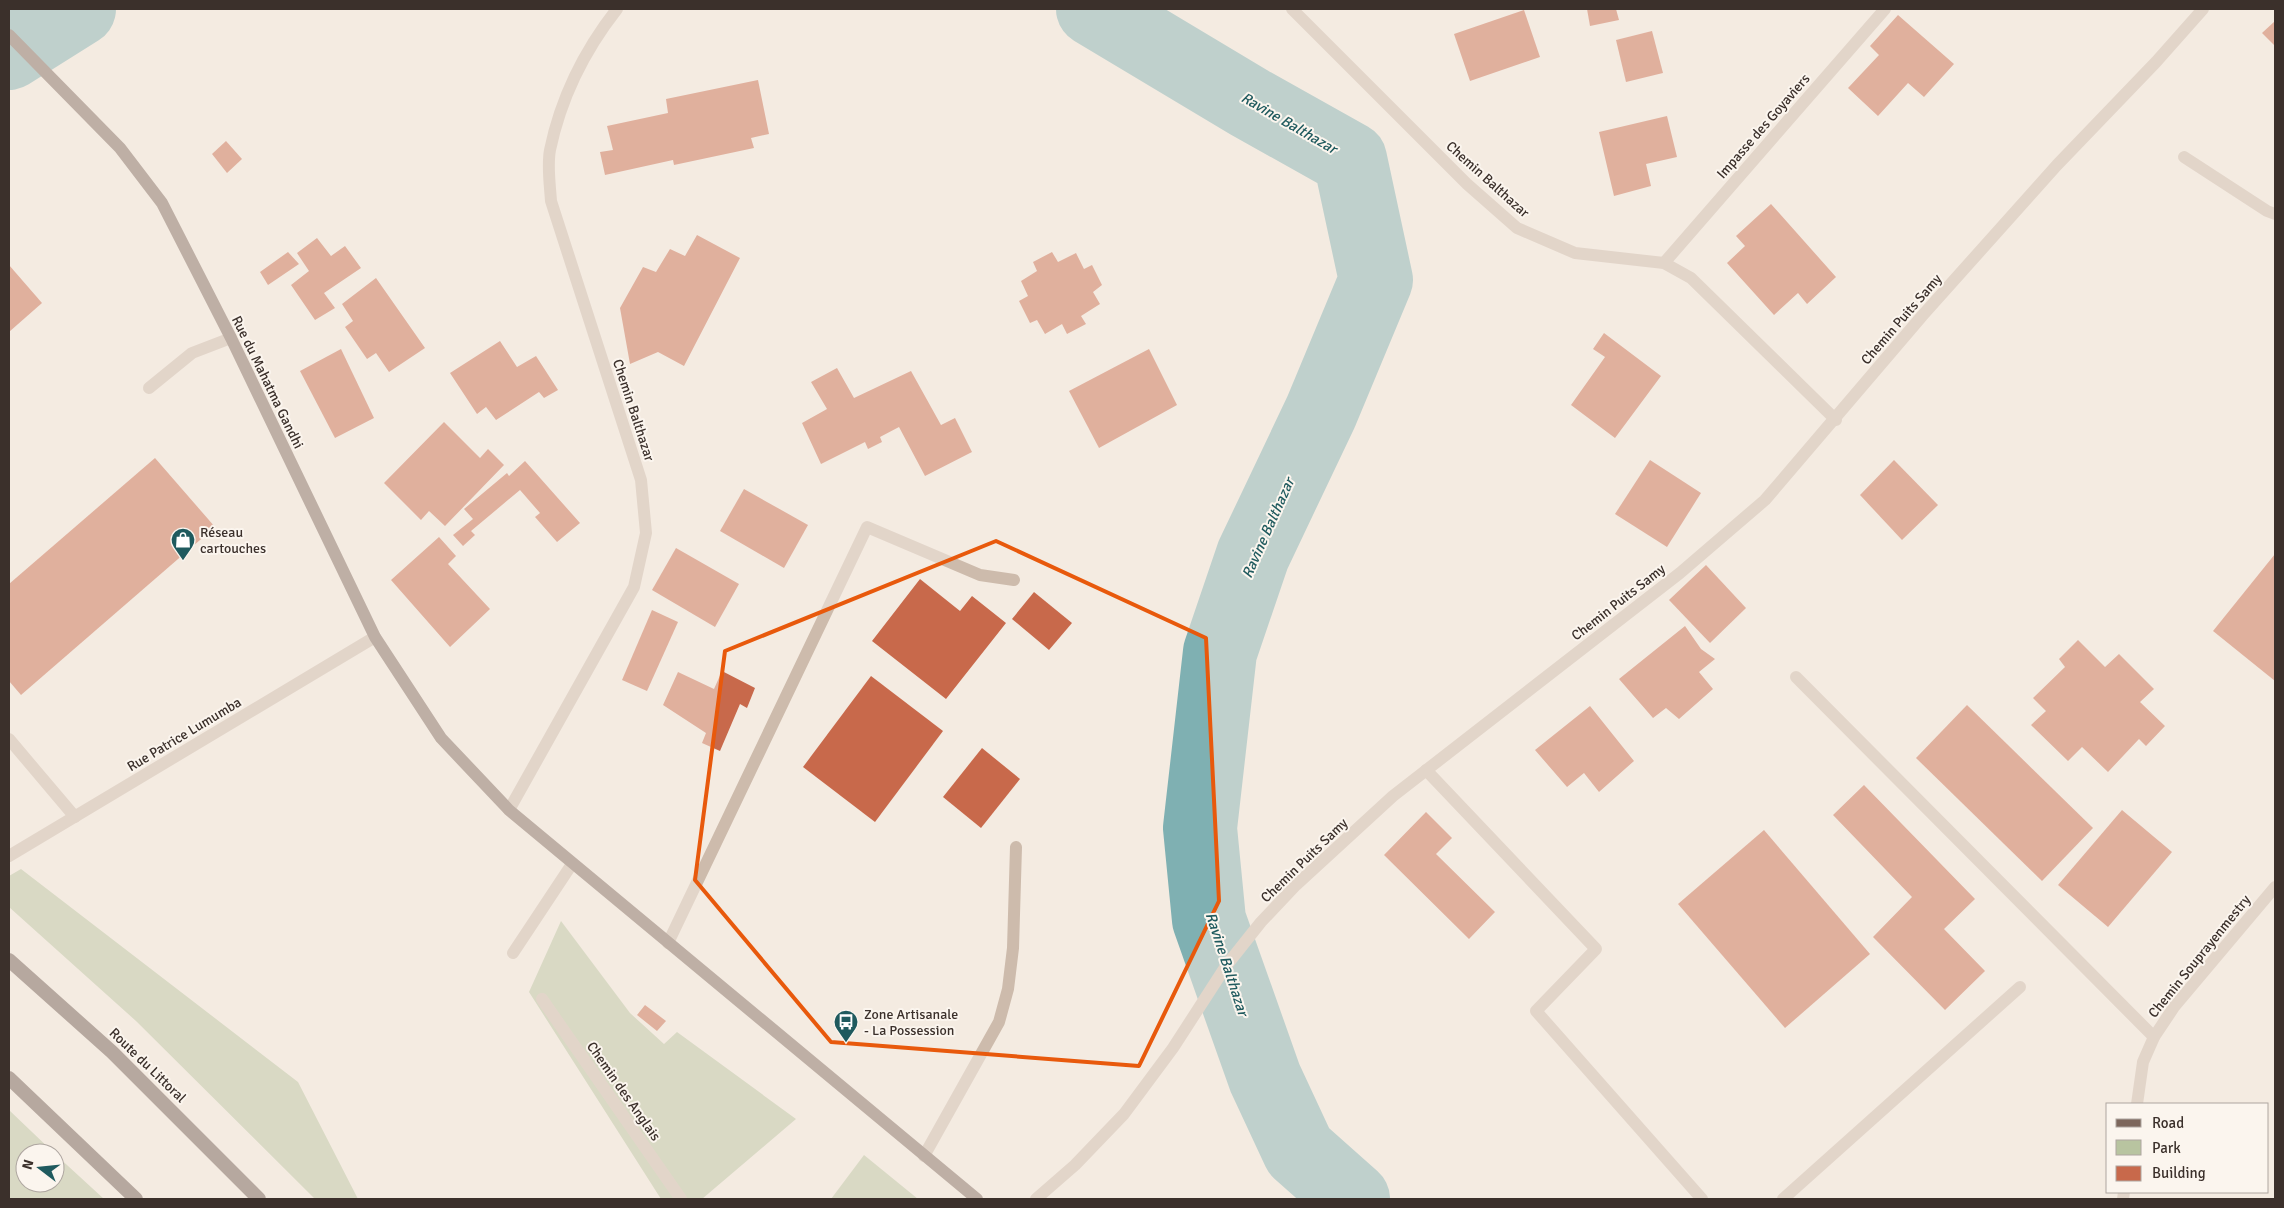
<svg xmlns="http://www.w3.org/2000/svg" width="2284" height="1208" font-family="Signika,sans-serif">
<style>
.green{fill:#b8c4a0}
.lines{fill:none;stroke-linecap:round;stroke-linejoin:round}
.river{stroke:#7fb0b2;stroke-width:74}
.building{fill:#c8694b}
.service{stroke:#cdbbac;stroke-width:12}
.minor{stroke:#cdbbac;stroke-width:12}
.tertiary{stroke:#cdbbac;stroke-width:12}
.primary{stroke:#7d675c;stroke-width:12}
.trunk{stroke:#6c584f;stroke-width:14}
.marked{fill:none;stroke:#e8590c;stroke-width:4;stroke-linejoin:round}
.labels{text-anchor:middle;stroke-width:4;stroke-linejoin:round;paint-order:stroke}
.street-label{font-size:14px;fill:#3b302b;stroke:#fbf5ee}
.poi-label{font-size:14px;fill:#3b302b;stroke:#fbf5ee;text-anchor:start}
.water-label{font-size:15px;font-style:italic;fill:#1f5a5e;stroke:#fbf5ee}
</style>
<rect width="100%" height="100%" fill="#f4ebe1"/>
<g class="green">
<polygon points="21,869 298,1082 358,1199 315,1199 136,1021 9,907 9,876"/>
<polygon points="561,921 630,1013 664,1044 677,1032 796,1119 702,1199 661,1199 529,992"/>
<polygon points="9,1110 54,1153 25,1153 25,1183 55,1183 55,1154 104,1199 9,1199"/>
<polygon points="864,1155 918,1199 831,1199"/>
</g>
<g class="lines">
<g class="river">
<polyline points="1093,9 1250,103 1350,159 1376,280 1321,412 1253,555 1220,652 1200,828 1209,920 1265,1078 1299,1151 1353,1199"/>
<polyline points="9,53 79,9"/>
</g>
</g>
<g class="building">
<polygon points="1587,9 1616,9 1619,20 1590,26"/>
<polygon points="1524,10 1540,57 1470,81 1454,34"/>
<polygon points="1898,15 1954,64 1924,97 1908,83 1878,116 1848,88 1879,55 1870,46"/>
<polygon points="2275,21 2275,46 2262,33"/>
<polygon points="1652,31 1663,73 1626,82 1616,40"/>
<polygon points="758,80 769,134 751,138 754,148 674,165 673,160 605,175 600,152 613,150 607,126 668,113 666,99"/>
<polygon points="1667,116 1677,157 1646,164 1651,186 1614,196 1599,132"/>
<polygon points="226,141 242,159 227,173 212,154"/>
<polygon points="1771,204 1836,277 1807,304 1798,293 1774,315 1727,263 1745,246 1736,236"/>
<polygon points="697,235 740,258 727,283 684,366 658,352 630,364 620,308 643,267 656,272 670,249 685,256"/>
<polygon points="317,238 331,256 345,246 361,268 324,293 335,308 315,320 291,285 309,271 297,253"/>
<polygon points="288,252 299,264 268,285 260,272"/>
<polygon points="1052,252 1058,262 1076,253 1084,269 1092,265 1102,285 1093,292 1100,304 1081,316 1086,324 1067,334 1062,324 1045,334 1037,320 1030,323 1019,301 1028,296 1021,281 1037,271 1033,262"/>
<polygon points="9,265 42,303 9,332"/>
<polygon points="376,278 425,348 389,372 376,353 367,359 345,327 353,321 342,304"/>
<polygon points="1604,333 1661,376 1615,438 1571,405 1605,357 1593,349"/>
<polygon points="500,341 517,367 536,356 558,390 544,398 539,392 496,420 486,407 477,414 450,373"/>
<polygon points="341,349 374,418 335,438 300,371"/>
<polygon points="1149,349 1177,405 1099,448 1069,391"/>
<polygon points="837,368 854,398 911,371 941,425 955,418 972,452 925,476 899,427 880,437 882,442 868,449 865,442 821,464 802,423 827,409 811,382"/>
<polygon points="444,422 480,458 488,449 504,465 445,526 429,511 421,520 384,483"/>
<polygon points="155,458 215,527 21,695 9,681 9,584"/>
<polygon points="1650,460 1701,493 1667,547 1615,514"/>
<polygon points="1894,460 1938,505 1902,540 1860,495"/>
<polygon points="525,461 580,523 557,542 535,517 540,513 520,490 471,531 475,535 463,546 453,535 473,519 464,509 507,473 509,476"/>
<polygon points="744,489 808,525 784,568 720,531"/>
<polygon points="439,537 456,556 448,564 490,609 450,647 391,580"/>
<polygon points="676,548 739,584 715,627 652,590"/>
<polygon points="2275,554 2275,681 2213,631"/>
<polygon points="1706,565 1746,608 1710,643 1669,600"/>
<polygon points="920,579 960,611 972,596 1006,623 946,699 872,641"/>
<polygon points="1034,592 1072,623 1049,650 1012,619"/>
<polygon points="652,610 678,622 647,691 622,680"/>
<polygon points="1685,626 1701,649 1715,659 1699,672 1713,689 1679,719 1666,708 1653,718 1619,679"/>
<polygon points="2078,640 2105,667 2119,654 2154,689 2140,702 2165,726 2146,746 2139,739 2108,772 2082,747 2068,761 2031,725 2046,711 2033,698 2065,667 2059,659"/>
<polygon points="722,671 755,688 747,708 740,704 720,751 702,743 706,733 663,705 678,672 714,689"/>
<polygon points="871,676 943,731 875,822 803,767"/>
<polygon points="1967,705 2093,828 2042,881 1916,758"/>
<polygon points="1590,706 1634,761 1599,792 1584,773 1567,787 1535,750"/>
<polygon points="982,748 1020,779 981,828 943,797"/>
<polygon points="1864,785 1975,899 1944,929 1985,971 1945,1010 1873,937 1912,897 1833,815"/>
<polygon points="2122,810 2172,852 2108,927 2058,885"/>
<polygon points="1426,812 1452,838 1436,854 1495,912 1469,939 1384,855"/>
<polygon points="1764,830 1870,954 1785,1028 1678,904"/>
<polygon points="645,1005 666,1021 657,1031 637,1015"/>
</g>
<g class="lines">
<g class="service">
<polyline points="2184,157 2267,211 2275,214"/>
<polyline points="149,388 192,353 231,338"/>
<polyline points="1796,677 2154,1037"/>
<polyline points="9,739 75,817"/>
<polyline points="1426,770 1596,949 1536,1011 1702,1199"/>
<polyline points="668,943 867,527 980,575 1014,580"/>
<polyline points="2137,1104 2143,1062 2154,1037 2174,1007 2275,887"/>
<polyline points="924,1156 999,1022 1008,989 1013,948 1016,847"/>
<polyline points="1783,1199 2020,987"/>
<polyline points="2123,1199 2124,1192"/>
</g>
<g class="minor">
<polyline points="1292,9 1467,184 1517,228 1575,253 1664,263 1691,278 1836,420"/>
<polyline points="1664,263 1885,9"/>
<path d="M509 810 634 587 646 533 641 480 551 201C550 185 547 166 550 150 561 97 584 51 617 9"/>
<polyline points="9,856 375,637"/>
<polyline points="1036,1199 1075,1165 1124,1114 1173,1048 1226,966 1261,922 1296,885 1393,796 1680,573 1765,500 1922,316 2057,165 2156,62 2203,9"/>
</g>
<g class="tertiary">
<polyline points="513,953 572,864"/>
<polyline points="542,999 681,1199"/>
</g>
<polyline class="primary" points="9,35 120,148 162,203 231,338 375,637 441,738 509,810 977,1199"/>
<g class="trunk">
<polyline points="9,960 112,1052 259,1199"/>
<polyline points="9,1078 136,1199"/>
</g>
</g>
<path d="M0 0H2284V1208H0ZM996 541 1206 638 1219 901 1139 1066 831 1042 695 880 725 651Z" fill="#f4ebe1" fill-opacity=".55" fill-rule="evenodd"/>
<path class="marked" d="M996 541 1206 638 1219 901 1139 1066 831 1042 695 880 725 651Z"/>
<defs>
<symbol id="shop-pin" viewBox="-11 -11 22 30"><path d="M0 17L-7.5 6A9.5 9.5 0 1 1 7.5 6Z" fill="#1f5a5e" stroke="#fbf5ee"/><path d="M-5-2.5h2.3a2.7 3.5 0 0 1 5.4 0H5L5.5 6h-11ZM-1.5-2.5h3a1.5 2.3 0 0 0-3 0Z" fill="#fff"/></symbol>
<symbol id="bus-pin" viewBox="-11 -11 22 30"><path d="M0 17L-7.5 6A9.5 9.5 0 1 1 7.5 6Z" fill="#1f5a5e" stroke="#fbf5ee"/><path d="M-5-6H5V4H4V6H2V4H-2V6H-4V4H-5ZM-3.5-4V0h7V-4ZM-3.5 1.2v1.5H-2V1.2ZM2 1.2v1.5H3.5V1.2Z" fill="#fff"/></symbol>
</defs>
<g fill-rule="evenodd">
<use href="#shop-pin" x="169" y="526" width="28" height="38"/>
<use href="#bus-pin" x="832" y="1008" width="28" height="38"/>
</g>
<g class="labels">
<g class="street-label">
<text transform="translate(1763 126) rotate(-49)" y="5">Impasse des Goyaviers</text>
<text transform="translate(1488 179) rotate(42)" y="5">Chemin Balthazar</text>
<text transform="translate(1901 319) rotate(-49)" y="5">Chemin Puits Samy</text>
<text transform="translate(268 382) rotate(64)" y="5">Rue du Mahatma Gandhi</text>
<text transform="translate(634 410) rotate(72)" y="5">Chemin Balthazar</text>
<text transform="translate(1618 602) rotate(-38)" y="5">Chemin Puits Samy</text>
<text transform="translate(184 734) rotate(-31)" y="5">Rue Patrice Lumumba</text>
<text transform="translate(1304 860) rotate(-44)" y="5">Chemin Puits Samy</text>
<text transform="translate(2199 956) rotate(-51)" y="5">Chemin Souprayenmestry</text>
<text transform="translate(148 1065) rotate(44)" y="5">Route du Littoral</text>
<text transform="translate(624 1091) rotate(55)" y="5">Chemin des Anglais</text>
</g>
<g class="poi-label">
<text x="200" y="537">Réseau<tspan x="200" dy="16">cartouches</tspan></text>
<text x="864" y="1019">Zone Artisanale<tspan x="864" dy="16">- La Possession</tspan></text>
</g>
<g class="water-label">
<text transform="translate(1289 123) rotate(30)" y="5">Ravine Balthazar</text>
<text transform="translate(1268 528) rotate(-66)" y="5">Ravine Balthazar</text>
<text transform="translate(1227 964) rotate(72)" y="5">Ravine Balthazar</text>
</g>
</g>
<rect width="2284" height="1208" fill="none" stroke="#3b302b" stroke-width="20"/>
<rect x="2106" y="1103" width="162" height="90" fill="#fbf5ee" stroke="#aea6a0"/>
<rect x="2116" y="1119" width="25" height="8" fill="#7d675c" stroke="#aea6a0"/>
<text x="2152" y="1128" font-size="15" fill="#3b302b">Road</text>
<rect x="2116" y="1140" width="25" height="15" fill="#b8c4a0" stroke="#aea6a0"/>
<text x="2152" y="1153" font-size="15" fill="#3b302b">Park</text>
<rect x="2116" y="1166" width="25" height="15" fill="#c8694b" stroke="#aea6a0"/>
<text x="2152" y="1178" font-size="15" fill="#3b302b">Building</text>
<g transform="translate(40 1168) rotate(286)"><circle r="24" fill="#fbf5ee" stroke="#aea6a0"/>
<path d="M0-4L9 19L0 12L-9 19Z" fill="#1f5a5e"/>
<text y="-8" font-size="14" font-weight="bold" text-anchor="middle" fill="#3b302b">N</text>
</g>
</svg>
